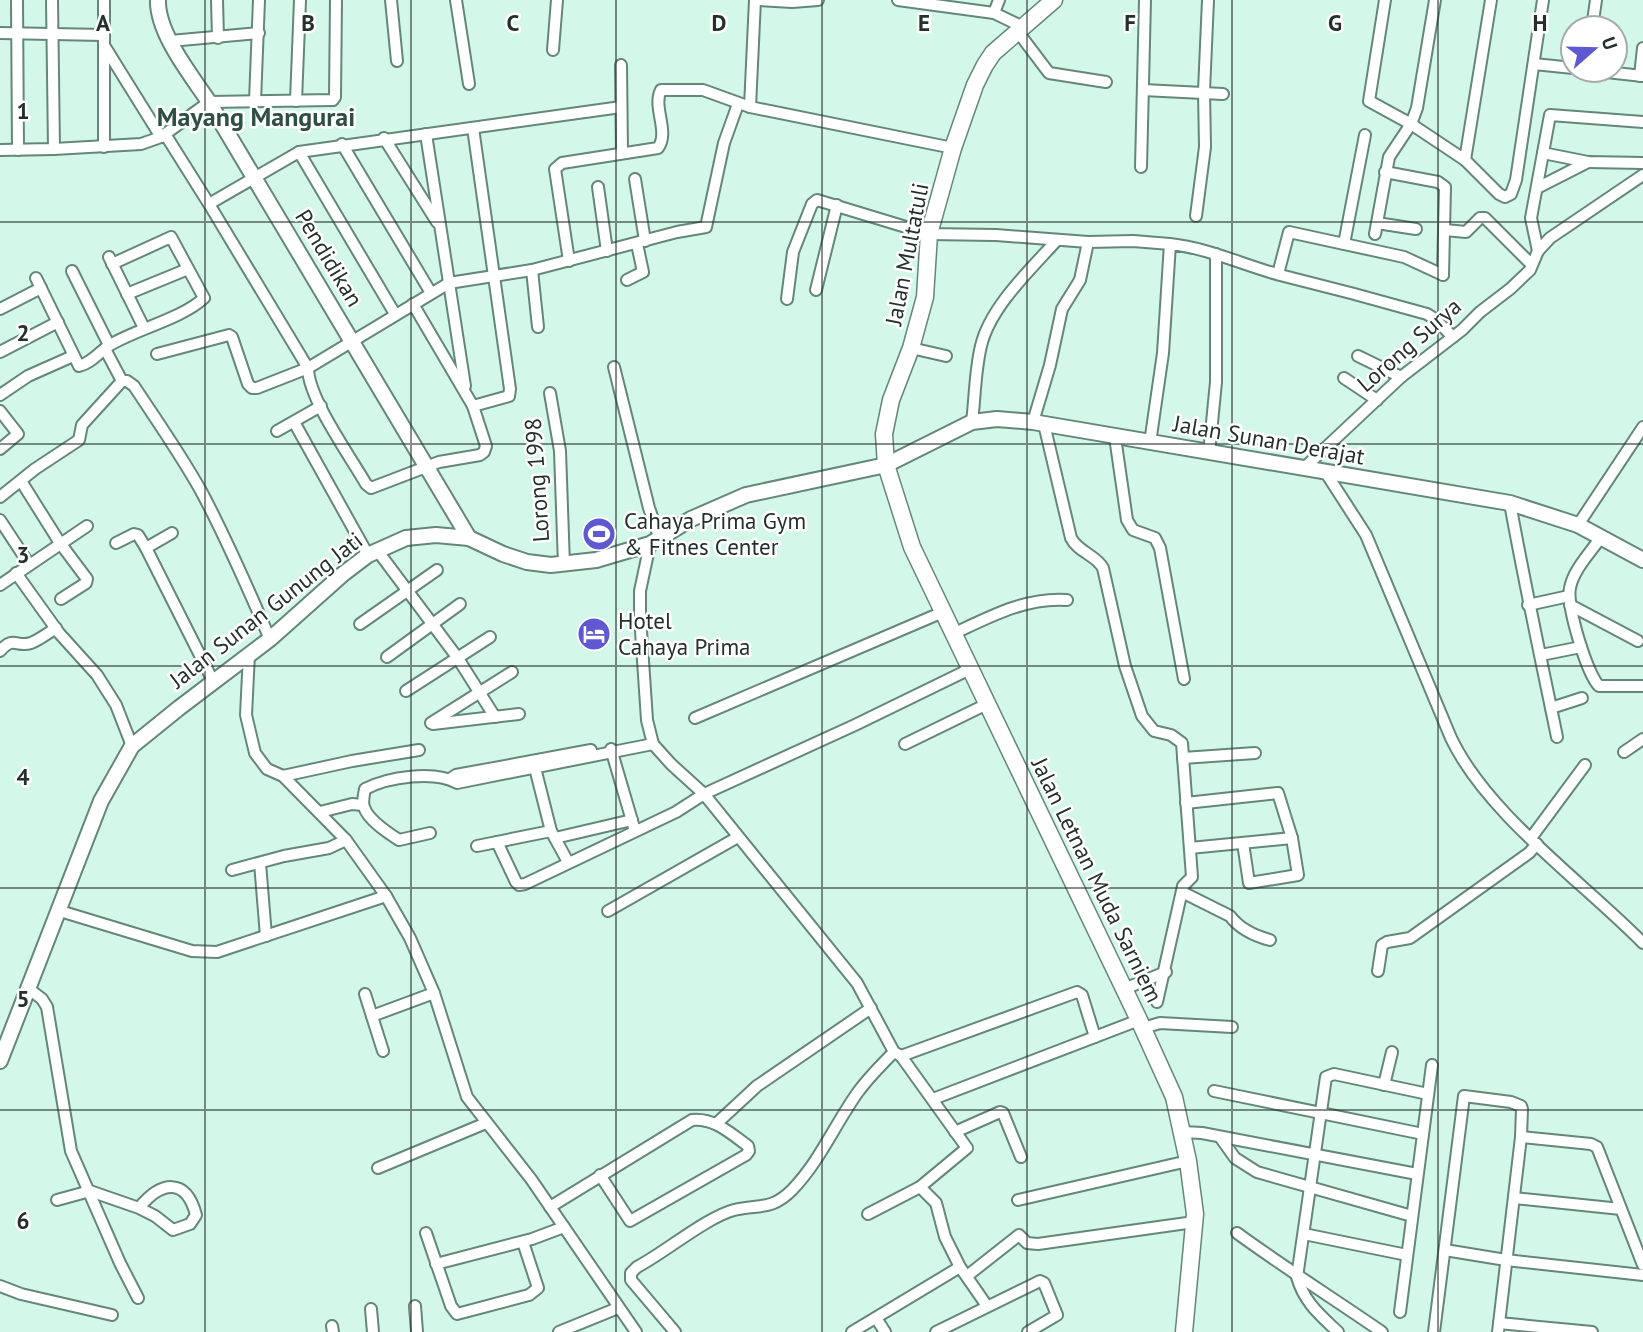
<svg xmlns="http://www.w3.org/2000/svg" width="1643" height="1332" font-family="'PT Sans',sans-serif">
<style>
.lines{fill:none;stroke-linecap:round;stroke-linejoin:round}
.minor-casing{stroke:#65867a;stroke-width:14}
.tertiary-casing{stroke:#65867a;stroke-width:18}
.secondary-casing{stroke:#65867a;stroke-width:19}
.minor{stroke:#fff;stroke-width:10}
.tertiary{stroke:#fff;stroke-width:14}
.secondary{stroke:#fff;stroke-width:16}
.grid{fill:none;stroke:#23302b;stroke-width:2;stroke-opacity:0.55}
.labels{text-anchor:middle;stroke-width:5;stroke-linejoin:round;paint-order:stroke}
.street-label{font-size:23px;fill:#23302b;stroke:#fff}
.poi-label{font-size:23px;fill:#23302b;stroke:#fff;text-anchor:start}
.quarter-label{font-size:26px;font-weight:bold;fill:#2f4e44;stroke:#fff}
.grid-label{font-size:23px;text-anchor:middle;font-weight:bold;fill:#23302b;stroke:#fff;stroke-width:5;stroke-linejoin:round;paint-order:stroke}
</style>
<rect width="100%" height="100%" fill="#d3f7e9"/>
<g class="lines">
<defs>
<g id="minor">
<polyline points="17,0 18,150"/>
<polyline points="52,0 54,149"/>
<polyline points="104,0 104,147"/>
<polyline points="217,0 218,38"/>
<polyline points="391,0 397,61"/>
<polyline points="456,0 469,84"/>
<polyline points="760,0 792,2 818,0"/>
<polyline points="898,0 994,13 1023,27"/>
<polyline points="1385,0 1369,101 1411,124 1465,160 1499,194 1505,197 1511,194 1516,180 1543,0"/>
<polyline points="994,13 999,0"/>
<polyline points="1592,28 1596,0"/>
<polyline points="1018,32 1049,73 1106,82"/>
<polyline points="0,33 104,35"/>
<polyline points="170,41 259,33"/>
<polyline points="105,47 161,137"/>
<polyline points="553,50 557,0"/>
<polyline points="1534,64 1573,68"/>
<polyline points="621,65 622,152"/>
<polyline points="1588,70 1643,76"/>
<polyline points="1640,76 1643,48"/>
<polyline points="1143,90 1223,94"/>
<polyline points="255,101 259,0"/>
<polyline points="296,101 300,0"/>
<polyline points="750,107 755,0"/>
<polyline points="165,134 209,204"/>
<polyline points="426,134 465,386"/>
<polyline points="384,138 437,222"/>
<polyline points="342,144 431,293"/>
<polyline points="0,150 54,149 141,144 161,137 209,102 333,100 335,97 336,0"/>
<polyline points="299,152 395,314"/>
<polyline points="1543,153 1588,162 1643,163"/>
<polyline points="1465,160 1491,0"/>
<polyline points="1141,167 1145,0"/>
<polyline points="1385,172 1438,182 1445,187 1443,275"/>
<polyline points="635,179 645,241"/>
<polyline points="598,187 607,251"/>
<polyline points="1537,188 1588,162"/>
<polyline points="1196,216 1205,147 1204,91 1208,0"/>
<polyline points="1377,223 1416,229"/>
<polyline points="1445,230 1466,232 1480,218 1485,218 1531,264"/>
<polyline points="1375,234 1389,157 1411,124 1417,108 1435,0"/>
<polyline points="1344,244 1365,135"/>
<polyline points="1538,251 1531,218 1550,115 1643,122"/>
<polyline points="109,257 144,328"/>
<path d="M569 261 555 169 562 163 658 148C670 132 652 107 661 90H703L750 107 953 148"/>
<polyline points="532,270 538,327"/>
<polyline points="72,271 109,345"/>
<polyline points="1278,274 1289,232 1404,257 1443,275"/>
<path d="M36 278 79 366C92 363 99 352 110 345 137 329 183 318 204 298L171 237 112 264"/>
<polyline points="627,280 643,272 637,244"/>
<polyline points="816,290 837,205"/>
<polyline points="127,294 188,269"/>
<polyline points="787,299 793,252 812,204 817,200 929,234 996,235 1088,242 1133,241 1170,244"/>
<path d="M413 304 473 406 486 446 484 452 480 455 439 462 371 488 366 484C350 456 308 398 308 368L209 204 299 152 621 107"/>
<polyline points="0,309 41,288"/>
<polyline points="911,348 946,356"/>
<path d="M105 349 122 381H127L134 386C157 421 181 455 201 491 227 539 248 589 270 639"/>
<polyline points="0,352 58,322"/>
<polyline points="157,354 229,335 232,337 248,384 252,388 257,388 308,368 449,283 532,270 677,232 706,227 724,143 738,104"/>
<polyline points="1358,356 1401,377"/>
<polyline points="614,367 649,508 660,539"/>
<polyline points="1344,378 1377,400"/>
<polyline points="550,393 560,451 564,565"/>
<polyline points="0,395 28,376 73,356"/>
<polyline points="473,406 509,396 510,389 473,128"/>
<polyline points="0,411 18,434 0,449"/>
<polyline points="294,422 368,555"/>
<path d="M972 422C975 398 975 370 981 346 990 307 1031 269 1057 240"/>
<polyline points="1033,422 1050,365 1062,309 1080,280 1088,242"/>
<path d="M1044 424 1071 538C1078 552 1096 555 1103 568L1125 666 1142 716 1154 731 1171 735 1182 743 1192 877 1183 886 1157 1002"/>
<polyline points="277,431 321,406"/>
<polyline points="1115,437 1127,520 1133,530 1155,538 1160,548 1184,679"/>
<path d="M1150 443 1163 353 1170 244C1208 248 1243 265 1280 275 1329 287 1378 300 1427 314L1435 319 1453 337"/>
<polyline points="1209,453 1216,382 1216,254"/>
<polyline points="1303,469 1401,377 1462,330 1480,312 1510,289 1530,270 1538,251 1550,238 1643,175"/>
<path d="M1326 473 1366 535 1451 738C1487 814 1583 882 1643 943"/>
<polyline points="21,481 60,543 87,579 86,583 61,599"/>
<polyline points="0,497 35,469 79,440 82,425 122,381"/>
<path d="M1510 503C1524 581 1541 659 1557 737"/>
<polyline points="0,520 29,564"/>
<polyline points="1578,525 1643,427"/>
<polyline points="172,533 146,548 213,681"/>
<path d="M1601 537C1591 552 1573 570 1570 588 1566 605 1587 674 1599 686H1643"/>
<polyline points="116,543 134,534 138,535 146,548"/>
<polyline points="650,544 640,591 640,616 647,720 653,744 671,764 704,794 857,983 894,1052 901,1056 967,1148 920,1187 936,1203 945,1237 960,1267 987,1306"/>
<polyline points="377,550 457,657 495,717"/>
<polyline points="16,573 59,633 97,675 116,705 132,746"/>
<polyline points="0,585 87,526"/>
<polyline points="1528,605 1569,596"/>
<polyline points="1570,605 1638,641"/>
<polyline points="360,624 437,570"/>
<path d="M953 634C989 617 1026 597 1067 600"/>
<path d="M0 651C14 635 16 648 31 643 39 640 48 633 56 628"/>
<polyline points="249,654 246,715 255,753 267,769 283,776 346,840 386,896 410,938 434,993 467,1097 531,1179 636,1332"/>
<polyline points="1541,655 1581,647"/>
<polyline points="387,657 460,604"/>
<polyline points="406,691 490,637"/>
<polyline points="1551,708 1582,698"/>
<polyline points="695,718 943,612"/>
<polyline points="431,723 512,672"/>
<polyline points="433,724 519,714"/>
<polyline points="905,744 987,704"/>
<polyline points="611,749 635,831"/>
<polyline points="1624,752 1643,739"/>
<polyline points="1183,758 1255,753"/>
<polyline points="534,764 551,831 568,862"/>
<polyline points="283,776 352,761 419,750"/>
<polyline points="450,779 456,775 591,750"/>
<polyline points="1186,803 1278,793 1292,838 1298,875 1249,883 1243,843"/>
<polyline points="320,812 352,804 363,805"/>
<path d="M430 833 399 840C388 833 368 820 364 807 362 802 364 794 365 789 388 777 434 770 457 783L653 744"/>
<polyline points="555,838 632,820"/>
<polyline points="1531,838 1585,765"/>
<polyline points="497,842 516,882 519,885 525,884 676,812 704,794 855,725 970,669"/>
<polyline points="477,846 551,831"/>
<polyline points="1190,848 1292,838"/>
<polyline points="260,863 266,936"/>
<polyline points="232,870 284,856 329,848 346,840"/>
<path d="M1182 892 1230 916C1239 928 1255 936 1270 940"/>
<polyline points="60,911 192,951 217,952 386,896"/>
<polyline points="608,911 738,837"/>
<polyline points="1378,971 1382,945 1387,942 1410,938 1529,853 1537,844"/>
<polyline points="29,989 42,999 47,1007 71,1151 120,1263 138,1298"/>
<polyline points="1124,989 1166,972"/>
<polyline points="365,994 383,1051"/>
<polyline points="372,1016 434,993"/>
<polyline points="1143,1028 1160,1023 1232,1027"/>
<polyline points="901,1056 1077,992 1082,995 1095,1037"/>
<polyline points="1384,1085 1392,1052"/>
<polyline points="1214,1091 1423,1134"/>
<polyline points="933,1099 1139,1020"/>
<polyline points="716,1124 757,1086 871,1008"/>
<polyline points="955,1132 1000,1112 1003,1113 1021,1157"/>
<polyline points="1183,1132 1202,1133 1417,1174"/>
<polyline points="1220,1137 1235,1158 1257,1172 1412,1216"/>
<polyline points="1521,1137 1591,1144 1597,1147 1643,1265"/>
<polyline points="378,1168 486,1123"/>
<polyline points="1514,1198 1621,1209"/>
<path d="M57 1200 90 1191 139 1208C161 1181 186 1177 196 1215L190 1224 173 1230 155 1216 139 1208"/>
<polyline points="1018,1200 1188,1161"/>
<path d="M550 1207 692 1120C715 1118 730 1133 748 1146L749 1151 746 1155 630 1221 600 1175"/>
<polyline points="868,1214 920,1187"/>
<polyline points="426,1233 451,1306 457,1314 529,1295 538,1288 523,1242"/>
<path d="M1237 1233C1285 1268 1334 1299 1382 1332"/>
<polyline points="1304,1234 1407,1255"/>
<polyline points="1445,1250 1506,1260 1643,1275"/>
<polyline points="436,1264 532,1239 564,1227"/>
<polyline points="967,1276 1019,1235 1027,1243 1038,1244 1194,1222"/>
<polyline points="0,1286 21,1294 112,1315"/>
<polyline points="415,1306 417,1332"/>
<polyline points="371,1309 373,1332"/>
<polyline points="1400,1312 1432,1065"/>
<polyline points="876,1318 885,1332"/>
<polyline points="1499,1323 1592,1332"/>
<polyline points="332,1326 333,1332"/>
<polyline points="559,1332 618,1308"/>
<path d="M675 1332 631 1280V1273L637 1267C664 1253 707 1217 734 1210 759 1204 771 1211 792 1190 820 1161 835 1124 858 1092 869 1077 881 1065 894 1052"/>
<polyline points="852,1332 960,1267"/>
<polyline points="936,1332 1040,1281 1044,1283 1057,1315 1028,1332"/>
<path d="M1338 1332C1320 1315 1304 1302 1297 1277L1326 1077 1334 1074 1428 1094"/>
<polyline points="1434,1332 1464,1096 1511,1102 1521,1106 1522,1109 1521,1137 1498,1332"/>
</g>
<g id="tertiary">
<path d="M158 0C157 33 191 75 209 102L469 538"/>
<polyline points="0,1061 101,801 132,746 179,708 270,639 343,574 368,555 406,538 436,535 469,538 503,554 527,562 551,565 596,560 650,544 691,519 746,495 886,465 972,422 997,419 1033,422 1510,503 1578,525 1643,560"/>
</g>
<polyline id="secondary" points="1054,0 993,53 985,65 975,85 953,148 929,234 925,297 911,348 891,400 884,434 886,465 912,547 1139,1020 1174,1097 1188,1161 1195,1214 1184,1332"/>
</defs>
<use href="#minor" class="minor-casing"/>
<use href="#tertiary" class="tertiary-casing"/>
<use href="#secondary" class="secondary-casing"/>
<use href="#minor" class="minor"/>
<use href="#tertiary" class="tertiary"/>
<use href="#secondary" class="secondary"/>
</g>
<path class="grid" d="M205 0V1332M411 0V1332M616 0V1332M822 0V1332M1027 0V1332M1232 0V1332M1438 0V1332M0 222H1643M0 444H1643M0 666H1643M0 888H1643M0 1110H1643"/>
<defs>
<symbol id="stadium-disc" viewBox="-11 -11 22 22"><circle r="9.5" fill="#5f59d1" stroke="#fff"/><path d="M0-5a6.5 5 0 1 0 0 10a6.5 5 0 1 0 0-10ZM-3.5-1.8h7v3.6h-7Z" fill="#fff"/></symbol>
<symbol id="hotel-disc" viewBox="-11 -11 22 22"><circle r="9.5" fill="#5f59d1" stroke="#fff"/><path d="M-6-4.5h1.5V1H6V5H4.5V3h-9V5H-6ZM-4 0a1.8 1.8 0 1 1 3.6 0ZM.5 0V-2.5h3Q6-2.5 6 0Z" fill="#fff"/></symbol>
</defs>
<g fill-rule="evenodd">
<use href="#stadium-disc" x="580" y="515" width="38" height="38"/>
<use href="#hotel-disc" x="575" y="615" width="38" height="38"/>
</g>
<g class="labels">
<g class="street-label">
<text transform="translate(907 254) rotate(-79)" y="8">Jalan Multatuli</text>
<text transform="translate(329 258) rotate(59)" y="8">Pendidikan</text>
<text transform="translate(1409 345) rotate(-41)" y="8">Lorong Surya</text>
<text transform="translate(1269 440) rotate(10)" y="8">Jalan Sunan Derajat</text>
<text transform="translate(537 480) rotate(-94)" y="8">Lorong 1998</text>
<text transform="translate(266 610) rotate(-38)" y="8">Jalan Sunan Gunung Jati</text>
<text transform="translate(1097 880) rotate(64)" y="8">Jalan Letnan Muda Sarniem</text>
</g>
<g class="poi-label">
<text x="624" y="529">Cahaya Prima Gym<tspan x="624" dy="26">&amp; Fitnes Center</tspan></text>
<text x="618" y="629">Hotel<tspan x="618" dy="26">Cahaya Prima</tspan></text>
</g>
<g class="quarter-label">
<text x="256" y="126">Mayang Mangurai</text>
</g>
</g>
<g class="grid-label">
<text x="103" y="31">A</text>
<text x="308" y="31">B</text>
<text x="513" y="31">C</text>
<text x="719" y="31">D</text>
<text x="924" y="31">E</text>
<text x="1130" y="31">F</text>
<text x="1335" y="31">G</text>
<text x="1540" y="31">H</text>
<text x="23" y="119">1</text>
<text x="23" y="341">2</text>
<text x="23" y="563">3</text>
<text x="23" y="785">4</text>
<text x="23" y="1007">5</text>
<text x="23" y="1229">6</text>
</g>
<g transform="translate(1594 49) rotate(70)"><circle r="33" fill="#ffffff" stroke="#a7acaa" stroke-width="2"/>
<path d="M0-5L12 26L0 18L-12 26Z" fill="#5f59d1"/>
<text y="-10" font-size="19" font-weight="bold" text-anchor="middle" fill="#23302b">U</text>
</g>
</svg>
